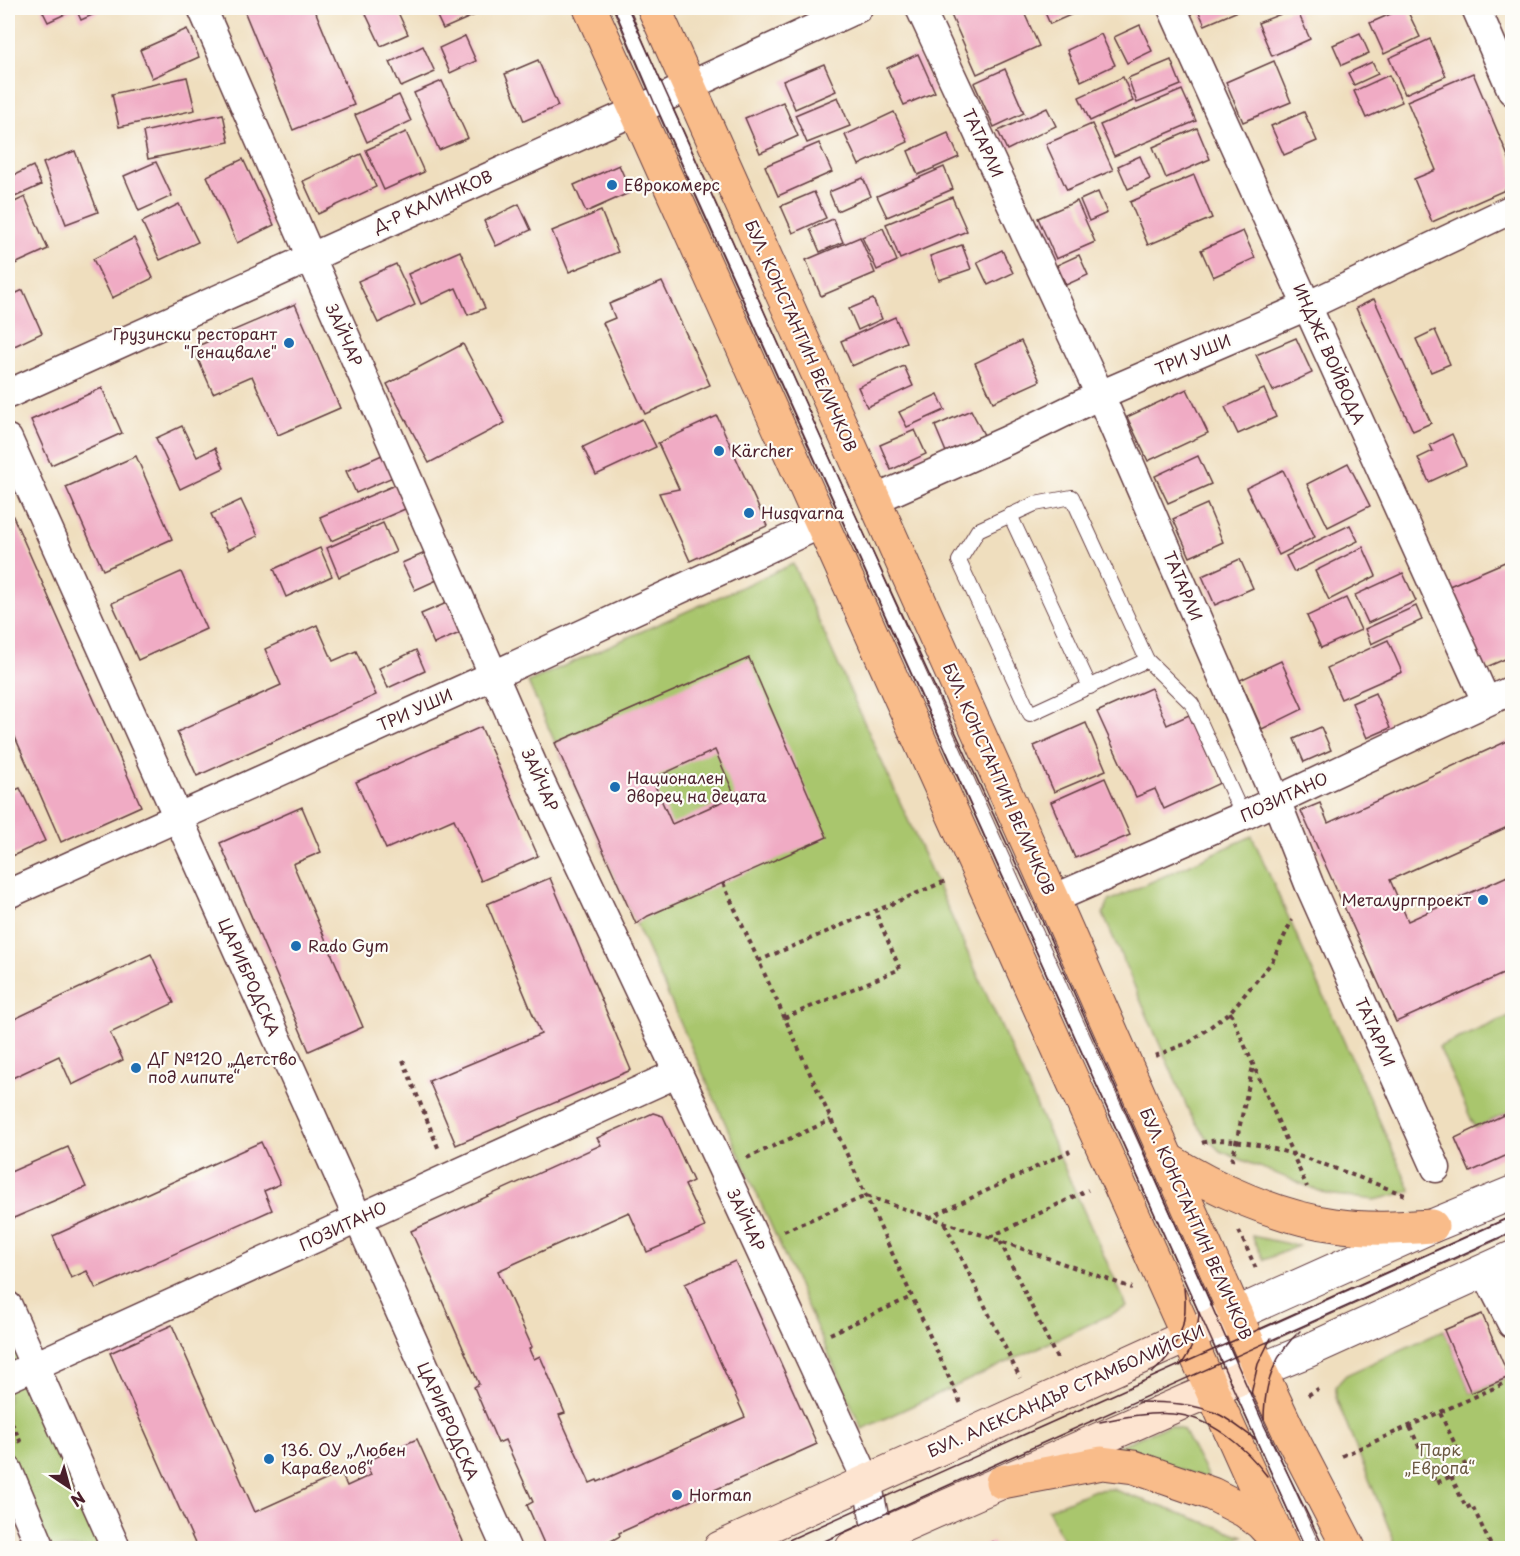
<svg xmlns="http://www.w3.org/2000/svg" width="1520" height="1556" font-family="'Playpen Sans',sans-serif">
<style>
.green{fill:#a9c66d;stroke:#7a724c;stroke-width:1.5}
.building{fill:#f0abc4;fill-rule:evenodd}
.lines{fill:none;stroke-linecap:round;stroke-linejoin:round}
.service-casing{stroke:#633c41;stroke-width:16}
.minor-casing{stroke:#633c41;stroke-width:31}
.tertiary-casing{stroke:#633c41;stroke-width:35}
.secondary-casing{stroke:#633c41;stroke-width:35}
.primary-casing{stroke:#633c41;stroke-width:35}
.path{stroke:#633c41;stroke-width:4;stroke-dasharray:4.5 4.5;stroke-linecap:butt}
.service{stroke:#fff;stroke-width:14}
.minor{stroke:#fff;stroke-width:28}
.tertiary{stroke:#fff;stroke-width:33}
.secondary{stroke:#fde4d0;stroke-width:33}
.primary{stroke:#f9bc8a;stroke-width:33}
.tram{stroke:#4a1f2b;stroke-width:1.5}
.poi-dot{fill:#1f6fb2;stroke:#fdfcf7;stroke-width:2}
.labels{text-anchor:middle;stroke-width:4.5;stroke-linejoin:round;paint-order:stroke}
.street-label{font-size:16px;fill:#4a1f2b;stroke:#fdfcf7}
.poi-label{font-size:16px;fill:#4a1f2b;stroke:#fdfcf7;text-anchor:start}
.park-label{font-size:16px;fill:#6b5942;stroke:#fdfcf7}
</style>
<rect width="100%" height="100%" fill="#fdfcf7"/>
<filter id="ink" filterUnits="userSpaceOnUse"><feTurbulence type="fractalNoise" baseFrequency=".0167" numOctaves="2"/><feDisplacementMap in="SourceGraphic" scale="12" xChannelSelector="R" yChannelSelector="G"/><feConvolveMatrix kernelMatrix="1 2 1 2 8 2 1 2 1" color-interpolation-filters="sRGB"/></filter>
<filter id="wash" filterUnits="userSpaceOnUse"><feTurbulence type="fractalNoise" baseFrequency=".008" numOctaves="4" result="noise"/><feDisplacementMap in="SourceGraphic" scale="24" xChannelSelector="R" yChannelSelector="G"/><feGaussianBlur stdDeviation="1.35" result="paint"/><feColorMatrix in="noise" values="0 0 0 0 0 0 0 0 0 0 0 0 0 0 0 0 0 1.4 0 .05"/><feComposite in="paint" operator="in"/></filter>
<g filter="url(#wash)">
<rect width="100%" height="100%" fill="#efdebe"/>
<g class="green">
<polygon points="793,564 1127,1307 862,1429 528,682"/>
<polygon points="1252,836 1411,1191 1375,1200 1327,1194 1220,1151 1204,1135 1190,1114 1103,914 1109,901"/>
<polygon points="1512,1015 1512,1111 1475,1128 1439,1047"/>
<polygon points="1252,1236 1298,1246 1264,1260"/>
<polygon points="8,1306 116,1548 41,1548 8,1470"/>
<polygon points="1444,1330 1471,1393 1509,1377 1512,1384 1512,1548 1397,1548 1336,1398 1336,1386 1346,1375"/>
<polygon points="1169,1425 1183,1430 1209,1479 1123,1452 1116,1447"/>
<polygon points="1112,1489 1243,1536 1213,1548 1067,1548 1048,1509 1095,1490"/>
</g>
<g id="blocks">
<g class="building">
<polygon points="41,8 108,8 81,20 76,9 48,22"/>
<polygon points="243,8 314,8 354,105 293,130"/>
<polygon points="363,8 396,8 408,34 381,46"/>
<polygon points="433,8 491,8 443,29"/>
<polygon points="968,8 1022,8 1039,46 977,74 951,15"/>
<polygon points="1043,8 1081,8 1082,10 1050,24"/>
<polygon points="1197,8 1245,8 1205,25"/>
<polygon points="1296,8 1310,39 1272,56 1258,23"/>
<polygon points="1404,8 1406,8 1420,37 1384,54 1370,23"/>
<polygon points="1140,25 1152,51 1127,63 1114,37"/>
<polygon points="187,29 199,57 152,78 140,50"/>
<polygon points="1360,33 1369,53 1342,65 1333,45"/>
<polygon points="1101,34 1115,65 1081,81 1067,50"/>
<polygon points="465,36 476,61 450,73 439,48"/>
<polygon points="1430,39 1446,76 1405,94 1389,58"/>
<polygon points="423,46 435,72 401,87 390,62"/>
<polygon points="918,54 935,92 904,105 887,68"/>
<polygon points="538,60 558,106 524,121 505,74"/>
<polygon points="1171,60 1181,85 1137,103 1128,78"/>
<polygon points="1274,61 1291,102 1243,122 1226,82"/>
<polygon points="1372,62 1378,74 1354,85 1348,73"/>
<polygon points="824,64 836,91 795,109 783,81"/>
<polygon points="1005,69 1024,113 994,127 974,83"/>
<polygon points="1473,73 1512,166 1512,187 1432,222 1414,179 1436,170 1407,101"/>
<polygon points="1389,75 1402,102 1366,118 1354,91"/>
<polygon points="187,77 195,110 119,127 112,94"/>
<polygon points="1123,77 1133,101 1090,121 1079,97"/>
<polygon points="442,81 468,138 439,150 414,93"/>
<polygon points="1182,90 1196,121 1114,156 1100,125"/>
<polygon points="399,95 411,121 367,142 355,115"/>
<polygon points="838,97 850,126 807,143 795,115"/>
<polygon points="783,102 798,136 760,153 745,118"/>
<polygon points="1047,108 1056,126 1007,150 998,131"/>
<polygon points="894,112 908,142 859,165 845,135"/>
<polygon points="1304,112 1317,141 1284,155 1271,126"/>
<polygon points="223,114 229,142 148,159 143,132"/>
<polygon points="1092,124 1113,170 1067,190 1046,144"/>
<polygon points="1197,128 1210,159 1166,178 1153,147"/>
<polygon points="406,132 424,172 384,190 366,150"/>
<polygon points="948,133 959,157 918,175 908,151"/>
<polygon points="819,143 832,172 778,196 765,166"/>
<polygon points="75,151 98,212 66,224 43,163"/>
<polygon points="361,154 376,187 318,214 303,181"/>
<polygon points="1140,156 1150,179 1128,189 1118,166"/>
<polygon points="243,159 274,225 237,243 207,176"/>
<polygon points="156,162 172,196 139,211 124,176"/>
<polygon points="619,165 631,192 586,212 574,185"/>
<polygon points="33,166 41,185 8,200 8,178"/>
<polygon points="944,167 953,189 887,217 877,196"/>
<polygon points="1194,175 1212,218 1148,245 1130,202"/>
<polygon points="863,178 871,196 837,211 829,192"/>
<polygon points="814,192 826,218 793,233 781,206"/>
<polygon points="1098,192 1107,213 1089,221 1080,200"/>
<polygon points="25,197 48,249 8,267 8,205"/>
<polygon points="952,197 967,231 900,259 886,224"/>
<polygon points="1077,201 1095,242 1056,259 1038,218"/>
<polygon points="179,204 198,242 160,260 142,222"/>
<polygon points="519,204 531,230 496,246 484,221"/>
<polygon points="601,211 618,252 569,272 552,231"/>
<polygon points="833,219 843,242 820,252 810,229"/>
<polygon points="883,228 897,261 877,270 862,237"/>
<polygon points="1243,231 1255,258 1213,277 1201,250"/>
<polygon points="860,237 875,273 821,296 806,260"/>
<polygon points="134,238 153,278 112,298 93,259"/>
<polygon points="962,245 971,269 939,280 930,256"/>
<polygon points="1002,250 1013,273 988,285 977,262"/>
<polygon points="460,251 485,308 468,315 456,288 421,304 408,274"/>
<polygon points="1079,255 1088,275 1066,285 1057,265"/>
<polygon points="396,264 415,305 378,323 358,281"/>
<polygon points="662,282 710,385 645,414 603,323 615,318 609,304"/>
<polygon points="23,290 42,333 8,349 8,297"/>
<polygon points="873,299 882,319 858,330 849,309"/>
<polygon points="1374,299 1431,423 1413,431 1356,308"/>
<polygon points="295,304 340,408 278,435 252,376 213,393 193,348"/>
<polygon points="895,317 906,342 852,366 841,341"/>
<polygon points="1435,330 1450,364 1431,372 1416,339"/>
<polygon points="1296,338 1312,373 1273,391 1256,355"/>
<polygon points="1021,341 1040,381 993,402 975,363"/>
<polygon points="463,344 505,423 429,463 387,384"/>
<polygon points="904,366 913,386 867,407 858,387"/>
<polygon points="102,388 122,433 51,465 31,420"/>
<polygon points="1187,389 1208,433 1148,461 1127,417"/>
<polygon points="1264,389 1276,417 1238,434 1225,407"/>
<polygon points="938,394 945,410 907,427 899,412"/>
<polygon points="971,410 984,435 946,452 935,426"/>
<polygon points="717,416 767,526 690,561 659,493 679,489 658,443"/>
<polygon points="642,419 656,447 596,475 583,447"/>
<polygon points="182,426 197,457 215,448 224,468 180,489 156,438"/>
<polygon points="915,430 926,454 891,470 880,445"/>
<polygon points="1452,434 1466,465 1429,482 1418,458 1433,451 1430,445"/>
<polygon points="382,455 393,477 356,493 346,471"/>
<polygon points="136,456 172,539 103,570 66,487"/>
<polygon points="1198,456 1211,484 1168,503 1155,476"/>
<polygon points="1348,463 1370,506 1328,527 1307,484"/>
<polygon points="1283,470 1315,537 1279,555 1246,488"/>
<polygon points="395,485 405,509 331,541 320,517"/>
<polygon points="241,500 258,536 228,550 211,514"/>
<polygon points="1207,504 1223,542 1190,557 1173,519"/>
<polygon points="8,505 141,806 61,842 8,721"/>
<polygon points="383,523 396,552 339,577 327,548"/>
<polygon points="1350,525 1358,541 1294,572 1286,556"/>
<polygon points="1363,547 1376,576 1329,600 1315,571"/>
<polygon points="320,548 332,576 286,597 274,569"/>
<polygon points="425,553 437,580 415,590 402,563"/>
<polygon points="1240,559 1253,588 1215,605 1202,576"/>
<polygon points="1512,559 1512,656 1482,669 1447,587"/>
<polygon points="181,572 206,629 138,660 112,603"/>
<polygon points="1403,573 1416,601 1368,623 1355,595"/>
<polygon points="1346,598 1361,630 1321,648 1307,616"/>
<polygon points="449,602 462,632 434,644 421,614"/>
<polygon points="1416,606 1422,620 1371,644 1365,629"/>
<polygon points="317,625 333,661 356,651 376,695 197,776 177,732 281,685 265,649"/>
<polygon points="1388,640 1402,672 1341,699 1327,668"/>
<polygon points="416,650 425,671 388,688 379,668"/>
<path d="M749 658 827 837 648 916 636 924 555 743ZM715 750 735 796 672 824 652 779Z"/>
<polygon points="1281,661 1303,709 1262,729 1240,680"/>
<polygon points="1151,688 1167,725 1189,715 1220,783 1164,809 1155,789 1136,797 1097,712"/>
<polygon points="1375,693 1390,728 1367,738 1352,703"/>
<polygon points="1086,723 1106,770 1054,792 1034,746"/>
<polygon points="481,727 538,856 481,881 454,819 386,849 356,782"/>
<polygon points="1321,727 1331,750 1304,762 1294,739"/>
<polygon points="1512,739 1512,825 1390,880 1408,921 1512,874 1512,970 1396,1022 1301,811 1320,803 1328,823"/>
<polygon points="1105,778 1130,835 1075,858 1051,802"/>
<polygon points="20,788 45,841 8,858 8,793"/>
<polygon points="302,807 321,852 293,864 363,1027 309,1051 220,843"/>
<polygon points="550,878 631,1070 456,1145 429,1081 541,1034 487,904"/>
<polygon points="151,954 174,1003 110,1033 123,1060 72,1085 59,1056 8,1080 8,1022"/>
<polygon points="1512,1111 1512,1153 1470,1172 1455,1138"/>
<polygon points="653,1113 663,1116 693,1181 685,1185 705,1227 647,1252 629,1212 498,1271 532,1347 529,1349 532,1356 534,1359 540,1356 565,1413 559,1415 590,1483 597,1480 598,1482 745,1417 685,1284 735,1261 817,1444 619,1533 620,1536 599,1548 546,1548 527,1505 533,1502 505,1440 498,1443 474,1387 479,1384 411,1231 601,1145 597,1138"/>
<polygon points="261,1142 280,1184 264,1191 272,1210 96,1289 87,1271 71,1278 53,1236"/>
<polygon points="68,1147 86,1187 9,1220 8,1173"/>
<polygon points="1482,1314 1509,1377 1471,1393 1444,1330"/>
<polygon points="172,1325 255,1512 341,1473 347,1486 371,1475 365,1462 417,1439 466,1548 197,1548 110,1353"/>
<polygon points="993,1542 996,1548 978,1548"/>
</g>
</g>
</g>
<g filter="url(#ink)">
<use href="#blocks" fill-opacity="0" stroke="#633c41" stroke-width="1.5"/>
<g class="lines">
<defs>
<g id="service">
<polyline points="621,8 660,99 1313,1548"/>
<polygon points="1072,497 1147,660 1030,714 959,561 978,530 1035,504"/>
<polyline points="1010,515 1090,687"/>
<polyline points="1147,660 1192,704 1243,816"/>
<polyline points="1247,1344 1512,1225"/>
</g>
<g id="minor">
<polyline points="202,8 538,777 678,1073 867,1481 878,1537 884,1548"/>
<polyline points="920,8 1100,395 1276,800 1309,884 1436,1168"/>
<polyline points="1172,8 1486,701"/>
<polyline points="1476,8 1512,91"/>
<polyline points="8,394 635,111 858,8"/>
<polyline points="8,439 506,1548"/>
<polyline points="874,500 1008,440 1100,395 1307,306 1512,209"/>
<polyline points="8,894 494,675 821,524"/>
<polyline points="1053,899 1243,816 1512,690"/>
<polyline points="1485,1271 1512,1324"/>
<polyline points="8,1306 116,1548"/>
<path d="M8 1378C232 1278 454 1173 678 1073"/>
<polyline points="8,1470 41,1548"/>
</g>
<g id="tertiary">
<polyline points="1236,1314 1432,1226 1512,1193"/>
<polyline points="1260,1370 1307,1351 1512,1258"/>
</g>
<g id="secondary">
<polyline points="720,1548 1236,1314"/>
<polyline points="852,1548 1186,1401 1260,1370"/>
</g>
<g id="primary">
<polyline points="590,8 1283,1548"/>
<polyline points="654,8 1053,899 1260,1370 1290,1434 1349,1548"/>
<path d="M1167 1159C1214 1189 1280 1218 1335 1225 1367 1230 1400 1228 1432 1226"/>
<polyline points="1002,1482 1102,1463 1134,1467 1212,1494 1245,1511 1261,1523 1274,1537"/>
</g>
</defs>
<use href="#service" class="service-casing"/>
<use href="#minor" class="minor-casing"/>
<use href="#tertiary" class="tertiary-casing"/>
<use href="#secondary" class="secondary-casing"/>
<use href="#primary" class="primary-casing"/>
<g class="path">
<polyline points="723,883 961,1404"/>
<polyline points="758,961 948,880"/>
<polyline points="1230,1012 1307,1187"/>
<polyline points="784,1018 900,969 875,911"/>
<polyline points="1155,1056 1190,1042 1230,1012 1272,962 1292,920"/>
<polyline points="403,1060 439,1150"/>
<path d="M1202 1143C1244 1128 1361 1179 1405 1195"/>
<polyline points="747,1158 831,1120"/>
<polyline points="1232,1161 1253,1066"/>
<polyline points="929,1218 1070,1151"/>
<polyline points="945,1224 1020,1378"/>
<polyline points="784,1231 866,1196 1000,1241 1132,1288"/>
<polyline points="1239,1231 1257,1271"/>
<polyline points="990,1237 1088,1190"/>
<polyline points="1000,1241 1058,1361"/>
<polyline points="830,1334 911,1297"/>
<polyline points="1308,1395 1318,1389"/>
<polyline points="8,1414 21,1443"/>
<polyline points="1410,1427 1436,1483 1467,1469 1440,1413"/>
<polyline points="1342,1456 1512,1380"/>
<polyline points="1426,1460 1456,1446"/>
<polyline points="1451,1476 1466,1508 1472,1505 1492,1548"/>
</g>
<use href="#service" class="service"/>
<use href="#minor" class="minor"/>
<use href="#tertiary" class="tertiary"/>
<use href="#secondary" class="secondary"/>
<use href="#primary" class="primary"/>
<g class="tram">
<polyline points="614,8 654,102 1305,1548"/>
<polyline points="628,8 851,505 1036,907 1264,1425 1324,1548"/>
<path d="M1180 1366C1192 1351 1198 1332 1199 1313"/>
<path d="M1152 1373C1178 1351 1189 1322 1184 1288"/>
<polyline points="1251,1394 1258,1364 1271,1338"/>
<path d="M1138 1402C1165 1402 1195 1403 1220 1415 1232 1421 1243 1431 1255 1439"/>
<path d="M1264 1420C1264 1386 1274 1354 1300 1331"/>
<path d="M1100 1422C1123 1417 1150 1412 1173 1414 1211 1417 1245 1447 1267 1476"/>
<polyline points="771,1548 1512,1216"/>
<polyline points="809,1548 1512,1232"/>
</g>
</g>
</g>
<g class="poi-dot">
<circle cx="612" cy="185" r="6"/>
<circle cx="289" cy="343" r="6"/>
<circle cx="719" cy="451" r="6"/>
<circle cx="749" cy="513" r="6"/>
<circle cx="615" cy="787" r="6"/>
<circle cx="1483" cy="900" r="6"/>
<circle cx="296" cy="946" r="6"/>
<circle cx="136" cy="1068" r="6"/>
<circle cx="269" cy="1459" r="6"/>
<circle cx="677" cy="1495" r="6"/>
</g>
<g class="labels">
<g class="street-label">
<text transform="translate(983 143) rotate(65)" y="6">ТАТАРЛИ</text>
<text transform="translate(433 201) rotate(-24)" y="6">Д-Р КАЛИНКОВ</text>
<text transform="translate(344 335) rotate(66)" y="6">ЗАЙЧАР</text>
<text transform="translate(801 336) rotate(66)" y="6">БУЛ. КОНСТАНТИН ВЕЛИЧКОВ</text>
<text transform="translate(1329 354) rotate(66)" y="6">ИНДЖЕ ВОЙВОДА</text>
<text transform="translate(1193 355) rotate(-23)" y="6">ТРИ УШИ</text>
<text transform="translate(1183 586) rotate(67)" y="6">ТАТАРЛИ</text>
<text transform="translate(415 710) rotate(-24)" y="6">ТРИ УШИ</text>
<text transform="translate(999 779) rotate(66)" y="6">БУЛ. КОНСТАНТИН ВЕЛИЧКОВ</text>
<text transform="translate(540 780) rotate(66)" y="6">ЗАЙЧАР</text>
<text transform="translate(1284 797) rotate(-25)" y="6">ПОЗИТАНО</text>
<text transform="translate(249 977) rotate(66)" y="6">ЦАРИБРОДСКА</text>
<text transform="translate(1375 1032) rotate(66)" y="6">ТАТАРЛИ</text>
<text transform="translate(746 1220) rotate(65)" y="6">ЗАЙЧАР</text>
<text transform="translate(1196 1224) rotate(66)" y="6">БУЛ. КОНСТАНТИН ВЕЛИЧКОВ</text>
<text transform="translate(343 1226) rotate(-25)" y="6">ПОЗИТАНО</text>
<text transform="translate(1066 1391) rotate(-24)" y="6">БУЛ. АЛЕКСАНДЪР СТАМБОЛИЙСКИ</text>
<text transform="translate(448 1421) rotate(66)" y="6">ЦАРИБРОДСКА</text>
</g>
<g class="poi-label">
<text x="624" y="191">Еврокомерс</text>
<text x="277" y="340" text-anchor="end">Грузински ресторант<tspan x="277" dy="18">"Генацвале"</tspan></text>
<text x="731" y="457">Kärcher</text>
<text x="761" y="519">Husqvarna</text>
<text x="627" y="784">Национален<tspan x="627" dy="18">дворец на децата</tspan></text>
<text x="1471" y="906" text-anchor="end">Металургпроект</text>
<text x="308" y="952">Rado Gym</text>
<text x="148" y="1065">ДГ №120 „Детство<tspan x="148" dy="18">под липите“</tspan></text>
<text x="281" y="1456">136. ОУ „Любен<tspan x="281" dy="18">Каравелов“</tspan></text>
<text x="689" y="1501">Horman</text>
</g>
<g class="park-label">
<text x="1440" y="1456">Парк<tspan x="1440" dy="18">„Европа“</tspan></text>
</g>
</g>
<rect width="1520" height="1556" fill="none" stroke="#fdfcf7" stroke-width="30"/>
<g transform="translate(69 1487) rotate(144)" stroke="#fdfcf7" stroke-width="4.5" paint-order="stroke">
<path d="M0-4.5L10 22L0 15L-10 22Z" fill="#4a1f2b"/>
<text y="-9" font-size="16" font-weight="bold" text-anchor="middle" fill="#4a1f2b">N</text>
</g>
</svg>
